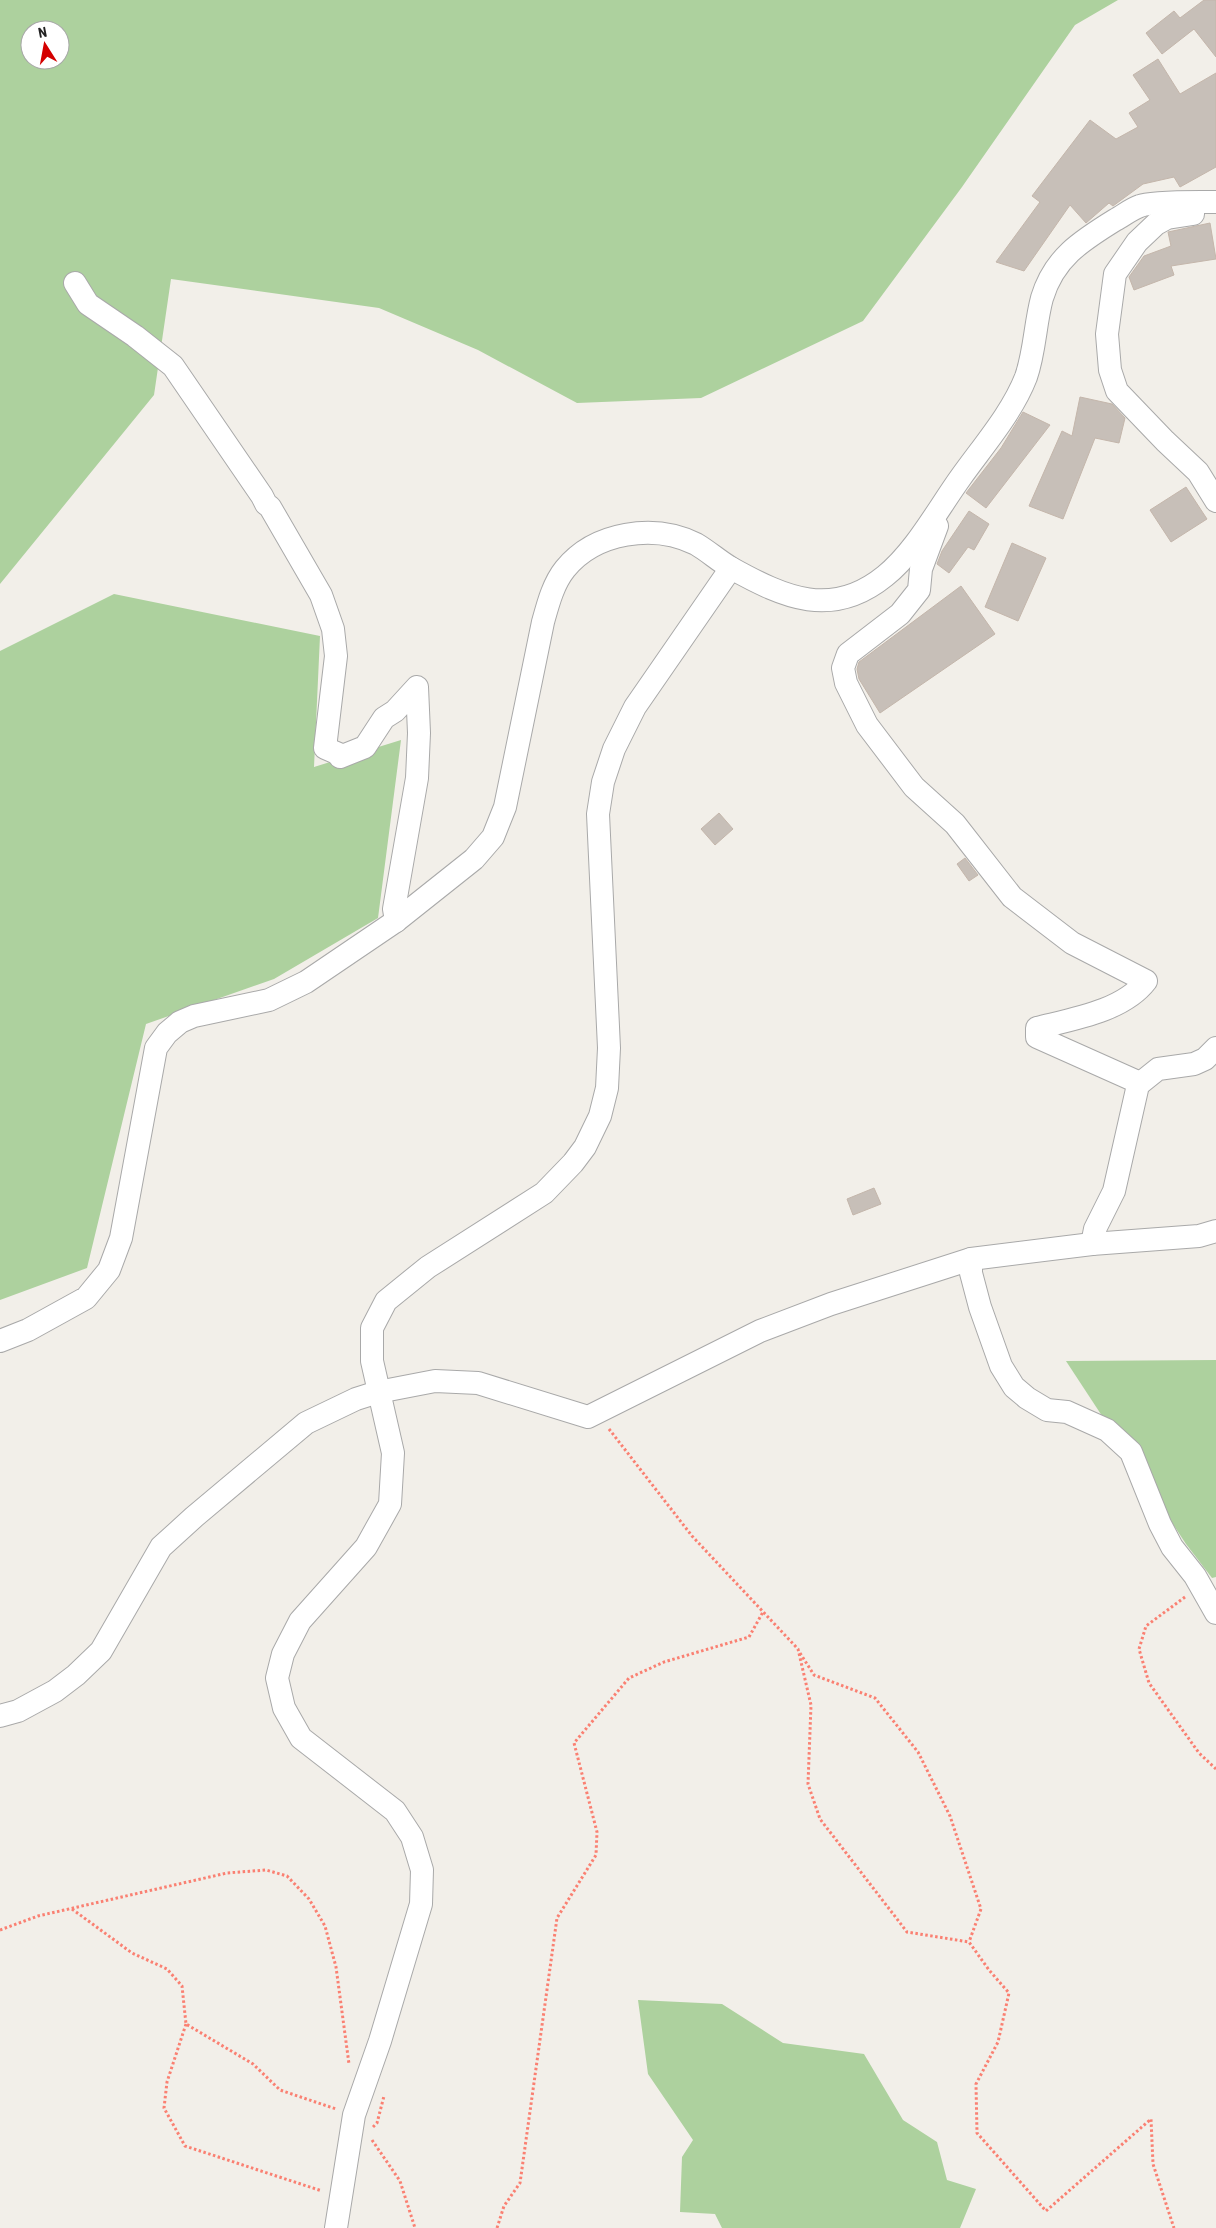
<svg xmlns="http://www.w3.org/2000/svg" width="1216" height="2228" font-family="'Roboto Condensed',sans-serif">
<style>
.forest{fill:#add19e;fill-rule:evenodd}
.building{fill:#c7bfb8;stroke:#c4b6ab}
.lines{fill:none;stroke-linecap:round;stroke-linejoin:round}
.minor-casing{stroke:#a9a9a9;stroke-width:24}
.path{stroke:#fa8072;stroke-width:3;stroke-dasharray:2.5 2.5;stroke-linecap:butt}
.minor{stroke:#fff;stroke-width:22}
</style>
<rect width="100%" height="100%" fill="#f2efe9"/>
<g class="forest">
<path d="M0 0H1118L1075 25 962 187 863 321 701 398 577 403 478 350 379 308 171 279 154 395 0 584ZM30 30H60V60H30Z"/>
<polygon points="114,594 320,636 314,767 401,740 378,918 274,979 146,1024 87,1268 0,1300 0,651"/>
<polygon points="1216,1360 1216,1577 1212,1578 1186,1544 1066,1361"/>
<polygon points="638,2000 722,2004 783,2043 864,2054 903,2120 937,2142 947,2180 976,2189 960,2228 722,2228 715,2214 680,2212 682,2157 693,2140 648,2074"/>
</g>
<g class="building">
<polygon points="1204,0 1216,0 1216,57 1194,29 1162,54 1146,33 1174,11 1180,18"/>
<polygon points="1158,59 1180,94 1216,73 1216,167 1180,187 1174,177 1143,184 1113,206 1109,203 1086,223 1070,205 1024,271 996,262 1040,202 1032,196 1090,120 1116,139 1138,127 1129,113 1150,100 1133,75"/>
<polygon points="1210,223 1216,259 1171,266 1174,275 1134,290 1129,277 1144,256 1171,246 1168,232"/>
<polygon points="1080,397 1112,404 1125,418 1119,443 1095,438 1063,519 1029,506 1062,431 1072,436"/>
<polygon points="1023,412 1050,425 986,508 966,493 1001,448"/>
<polygon points="1186,487 1207,519 1171,542 1150,510"/>
<polygon points="969,511 989,524 974,550 968,547 949,573 937,564 942,551"/>
<polygon points="1012,543 1046,558 1018,621 985,607"/>
<polygon points="961,586 995,634 880,713 859,679 857,669 859,662"/>
<polygon points="719,813 733,829 715,845 701,829"/>
<polygon points="965,858 978,875 969,881 957,864"/>
<polygon points="874,1188 881,1204 853,1215 847,1199"/>
</g>
<g class="lines">
<defs>
<g id="minor">
<polyline points="1193,214 1167,218 1156,224 1137,242 1115,274 1107,334 1110,370 1117,391 1165,441 1198,472 1216,501"/>
<polyline points="75,283 88,304 135,336 173,366 262,496 266,504 270,507 321,595 333,629 336,656 325,748 339,754 340,757 365,747 384,718 395,711 417,687 419,733 417,778 394,909 396,921"/>
<path d="M937 526 921 569 919 590 900 614 848 654 843 668 846 683 867 725 914 787 955 824 1012 897 1072 943 1146 981C1123 1011 1073 1019 1037 1028V1037L1140 1083"/>
<polyline points="1092,1244 1095,1229 1114,1191 1138,1085 1158,1069 1194,1064 1205,1059 1216,1048"/>
<polyline points="971,1259 971,1273 980,1307 1001,1366 1014,1387 1027,1398 1047,1410 1067,1412 1107,1430 1131,1452 1160,1524 1172,1547 1195,1576 1216,1613"/>
<path d="M0 1341 28 1330 86 1298 109 1270 121 1238 156 1048 167 1033 180 1022 194 1016 269 1000 306 982 396 921 474 859 493 837 505 807 543 622C548 604 553 584 565 569 595 532 654 523 696 544 708 551 719 561 731 568 785 598 832 619 885 576 915 552 938 509 961 477 983 446 1012 413 1026 377 1035 351 1035 324 1042 298 1054 258 1081 241 1115 220 1123 216 1131 209 1140 206 1152 201 1200 202 1216 202"/>
<polyline points="0,1716 18,1711 55,1691 76,1675 101,1651 161,1547 194,1517 306,1423 356,1399 378,1392 435,1381 478,1383 588,1417 760,1331 831,1304 971,1259 1092,1244 1199,1236 1216,1231"/>
<polyline points="336,2228 354,2115 380,2041 421,1904 422,1870 412,1837 395,1811 301,1738 284,1708 277,1678 283,1654 300,1621 366,1547 390,1504 393,1453 372,1361 372,1328 386,1301 428,1267 544,1193 573,1163 585,1147 600,1116 607,1088 609,1048 598,814 603,782 614,749 635,707 731,568"/>
</g>
</defs>
<use href="#minor" class="minor-casing"/>
<g class="path">
<polyline points="609,1429 692,1536 798,1649 811,1705 808,1784 820,1819 907,1932 969,1942 989,1970 1009,1993 998,2042 976,2084 977,2133 1046,2211 1151,2119 1153,2164 1174,2228"/>
<polyline points="1185,1597 1146,1626 1139,1649 1149,1683 1199,1753 1216,1769"/>
<polyline points="800,1653 814,1675 875,1698 918,1752 950,1816 981,1909 969,1942"/>
<polyline points="72,1909 132,1953 167,1969 182,1986 186,2024 253,2064 280,2090 336,2109"/>
<polyline points="0,1930 38,1916 227,1873 266,1870 287,1876 309,1899 325,1926 336,1967 349,2064"/>
<polyline points="186,2024 167,2082 164,2108 185,2146 322,2191"/>
<polyline points="373,2127 377,2123 384,2096"/>
<polyline points="372,2140 400,2181 415,2228"/>
<polyline points="497,2228 504,2206 520,2183 557,1918 596,1855 597,1832 574,1743 629,1678 664,1662 749,1637 763,1612"/>
</g>
<use href="#minor" class="minor"/>
</g>
<g transform="translate(45 45) rotate(349)"><circle r="24" fill="#ffffff" stroke="#a7a7a7"/>
<path d="M0-4L9 19L0 12L-9 19Z" fill="#d40000"/>
<text y="-8" font-size="14" font-weight="bold" text-anchor="middle" fill="#222222">N</text>
</g>
</svg>
